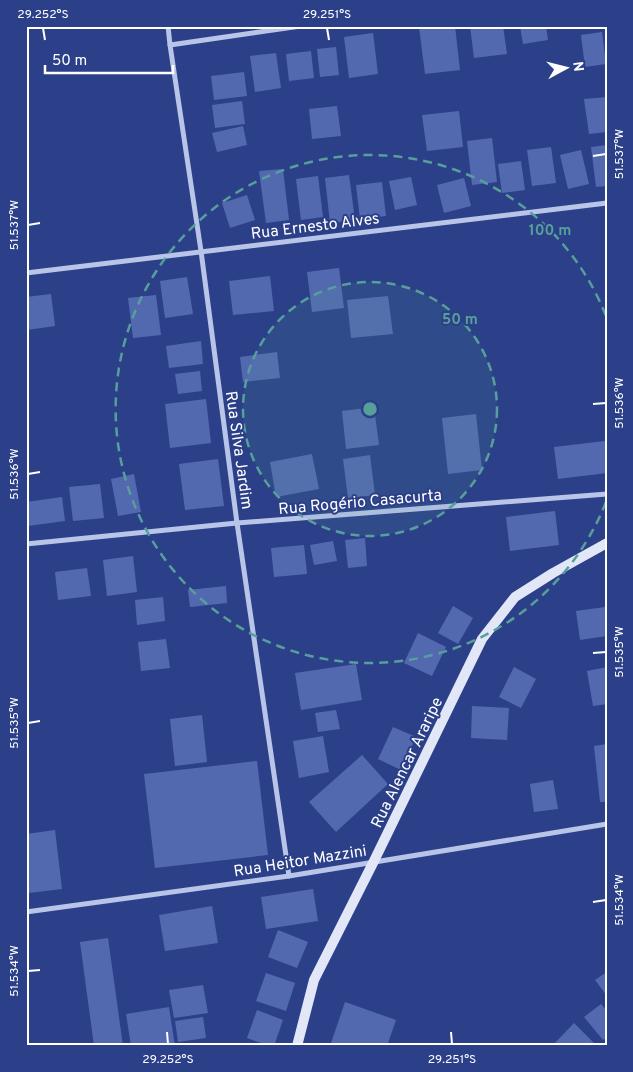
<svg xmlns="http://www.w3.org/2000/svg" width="633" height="1072" font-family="Overpass,sans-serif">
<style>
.building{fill:#5369af}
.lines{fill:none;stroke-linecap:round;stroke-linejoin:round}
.street{stroke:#b8c4e8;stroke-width:5}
.secondary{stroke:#e2e7f8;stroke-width:10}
.ticks{fill:none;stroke:#fff;stroke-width:2}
.ring{fill:none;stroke:#579f9a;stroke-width:2.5;stroke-dasharray:9 6}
.labels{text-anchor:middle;stroke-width:4;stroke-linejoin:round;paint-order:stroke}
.street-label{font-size:16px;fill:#fff;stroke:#2b4088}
.centre{fill:#579f9a;stroke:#2b4088;stroke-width:2.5}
.ring-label{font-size:15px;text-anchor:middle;font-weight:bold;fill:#579f9a;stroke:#2b4088;stroke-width:4;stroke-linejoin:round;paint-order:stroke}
.neatline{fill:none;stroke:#fff;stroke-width:2}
.ticks-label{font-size:12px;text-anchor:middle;fill:#fff}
</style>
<rect width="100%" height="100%" fill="#2b4088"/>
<g class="building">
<polygon points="426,26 455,26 460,70 425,74 419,27"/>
<polygon points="470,26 503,26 507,54 474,58"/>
<polygon points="520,26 546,26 548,40 523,44"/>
<polygon points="602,32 606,64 585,67 581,35"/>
<polygon points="373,33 378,74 349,78 344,37"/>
<polygon points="336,47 339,75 320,77 317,49"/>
<polygon points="311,51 314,78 289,81 286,54"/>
<polygon points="276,53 281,88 255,92 250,56"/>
<polygon points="244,72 247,96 214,100 211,76"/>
<polygon points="607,97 607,132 589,134 584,99"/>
<polygon points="242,101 245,124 215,128 212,105"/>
<polygon points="337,106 341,136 312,139 309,109"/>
<polygon points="459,111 463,147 427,151 422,115"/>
<polygon points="243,126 247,145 217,152 212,133"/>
<polygon points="492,138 497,182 472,185 467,141"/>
<polygon points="607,145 607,186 596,187 591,147"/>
<polygon points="551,147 556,183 532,186 527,150"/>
<polygon points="581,150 589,184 568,189 560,155"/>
<polygon points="521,161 525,190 502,193 498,164"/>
<polygon points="283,169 289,220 266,223 259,171"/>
<polygon points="349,175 355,220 330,223 325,178"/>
<polygon points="318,176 323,217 301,220 296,179"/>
<polygon points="411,177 417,205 395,210 389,181"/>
<polygon points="464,178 471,206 444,213 437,185"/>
<polygon points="382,182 386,216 360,219 356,185"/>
<polygon points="247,195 255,220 230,228 222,203"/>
<polygon points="339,268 344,308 312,312 307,272"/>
<polygon points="270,276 274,311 233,315 229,281"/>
<polygon points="187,277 193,314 165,318 160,281"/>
<polygon points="51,294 55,326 27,330 26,297"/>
<polygon points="156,295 161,335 133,338 128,298"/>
<polygon points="388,296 393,334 351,338 347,300"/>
<polygon points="201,341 203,364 169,368 166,346"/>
<polygon points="277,352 280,378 243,382 240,357"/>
<polygon points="200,371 202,391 178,394 175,374"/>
<polygon points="206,399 211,443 170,448 165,404"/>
<polygon points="374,407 379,445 346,449 342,411"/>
<polygon points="476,414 482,470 448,474 442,418"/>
<polygon points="605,441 607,454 607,473 558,479 554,447"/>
<polygon points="312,454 319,489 276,497 270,462"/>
<polygon points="370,455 375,495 348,498 343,459"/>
<polygon points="218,459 224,506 185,510 179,464"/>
<polygon points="134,474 141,512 118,516 111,479"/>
<polygon points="100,484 104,518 73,521 69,487"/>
<polygon points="62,497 65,521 28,526 26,502"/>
<polygon points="555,511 559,545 510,551 506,517"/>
<polygon points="365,538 367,566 348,568 345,540"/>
<polygon points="333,541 337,561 314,565 310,545"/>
<polygon points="304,545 307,574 274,577 271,548"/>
<polygon points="133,556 137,592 107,596 103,560"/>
<polygon points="87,568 91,596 58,600 55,572"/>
<polygon points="226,586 227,603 190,607 188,590"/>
<polygon points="163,597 165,621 137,625 135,600"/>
<polygon points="453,606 473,618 458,644 438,633"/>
<polygon points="605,607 607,616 607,636 580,640 576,611"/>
<polygon points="418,633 446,647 432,676 404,663"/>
<polygon points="166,639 170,668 141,671 138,642"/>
<polygon points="356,664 362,700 301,710 295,673"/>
<polygon points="514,667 536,679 521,708 499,697"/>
<polygon points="607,667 607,704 593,706 587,671"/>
<polygon points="472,706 509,708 507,740 471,738"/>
<polygon points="336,710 340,729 318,732 315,713"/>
<polygon points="202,715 207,762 175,766 170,719"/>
<polygon points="393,727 416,737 401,770 378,759"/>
<polygon points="323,736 329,772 299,778 293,741"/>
<polygon points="607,744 607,802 600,802 594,746"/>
<polygon points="362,755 388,784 336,832 309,802"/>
<polygon points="257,761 268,855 155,868 144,774"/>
<polygon points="553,780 558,809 534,812 530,784"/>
<polygon points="55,830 62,889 29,893 26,869 26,834"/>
<polygon points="313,889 318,921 266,929 261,897"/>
<polygon points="212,906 218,943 165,951 159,915"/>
<polygon points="278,930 308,942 297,968 268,957"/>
<polygon points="108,938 123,1046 94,1046 80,942"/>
<polygon points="607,972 607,996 595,980"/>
<polygon points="266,973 295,983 286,1011 256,1001"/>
<polygon points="203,985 208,1013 174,1018 169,990"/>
<polygon points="345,1002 396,1020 387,1046 330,1046"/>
<polygon points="601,1004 607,1011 607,1037 603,1040 584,1017"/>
<polygon points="169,1007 175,1046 131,1046 126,1014"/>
<polygon points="257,1010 283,1020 274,1046 269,1046 247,1038"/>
<polygon points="203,1017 206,1038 178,1042 175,1021"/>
<polygon points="574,1023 597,1046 555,1046 554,1044"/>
</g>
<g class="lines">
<g class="street">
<polyline points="168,26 170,45 201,251 237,523 289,876"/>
<polyline points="170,45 301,26"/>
<polyline points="26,273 607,203"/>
<polyline points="26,544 237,523 607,494"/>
<polyline points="26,912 289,876 607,824"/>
</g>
<polyline class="secondary" points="297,1046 314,980 374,861 482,639 515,597 553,573 607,543"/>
</g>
<path class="ticks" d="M43 28 45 40M327 28 329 40M593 156 606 154M28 225 40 223M593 404 606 403M28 474 40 472M593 653 606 652M28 723 40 721M593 902 606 900M28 971 40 970M167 1032 168 1044M451 1032 452 1044"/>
<circle cx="370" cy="409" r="127" fill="#579f9a" fill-opacity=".12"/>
<g class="ring">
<circle cx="370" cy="409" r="127"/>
<path d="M606 502A254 254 0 1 1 606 316"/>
</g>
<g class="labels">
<g class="street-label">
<text transform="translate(315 225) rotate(-7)" y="6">Rua Ernesto Alves</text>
<text transform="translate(240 450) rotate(82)" y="6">Rua Silva Jardim</text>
<text transform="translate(360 501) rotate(-5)" y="6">Rua Rogério Casacurta</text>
<text transform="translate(406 762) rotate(-64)" y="6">Rua Alencar Araripe</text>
<text transform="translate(300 860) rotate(-9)" y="6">Rua Heitor Mazzini</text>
</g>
</g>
<circle cx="370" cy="409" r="8" class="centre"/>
<g class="ring-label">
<text x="550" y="235">100 m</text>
<text x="460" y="324">50 m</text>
</g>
<rect width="633" height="1072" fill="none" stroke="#2b4088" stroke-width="55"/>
<g transform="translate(566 68) rotate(83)" stroke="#2b4088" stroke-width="4" paint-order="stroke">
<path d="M0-4L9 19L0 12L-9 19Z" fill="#ffffff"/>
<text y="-8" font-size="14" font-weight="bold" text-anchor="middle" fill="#ffffff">N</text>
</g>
<path d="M45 65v8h128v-8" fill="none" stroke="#ffffff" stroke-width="2.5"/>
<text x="52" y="65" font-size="15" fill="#ffffff" stroke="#2b4088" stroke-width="4" paint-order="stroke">50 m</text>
<rect x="28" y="28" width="578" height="1016" class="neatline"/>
<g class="ticks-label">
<text x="43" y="18">29.252°S</text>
<text x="327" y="18">29.251°S</text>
<text transform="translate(619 154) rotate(-90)" y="4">51.537°W</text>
<text transform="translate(14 225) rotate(-90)" y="4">51.537°W</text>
<text transform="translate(619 403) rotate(-90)" y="4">51.536°W</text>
<text transform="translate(14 474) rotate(-90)" y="4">51.536°W</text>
<text transform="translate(619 652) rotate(-90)" y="4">51.535°W</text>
<text transform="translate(14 723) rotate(-90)" y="4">51.535°W</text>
<text transform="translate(619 900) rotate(-90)" y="4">51.534°W</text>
<text transform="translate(14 971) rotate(-90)" y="4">51.534°W</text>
<text x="168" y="1063">29.252°S</text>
<text x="452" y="1063">29.251°S</text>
</g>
</svg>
